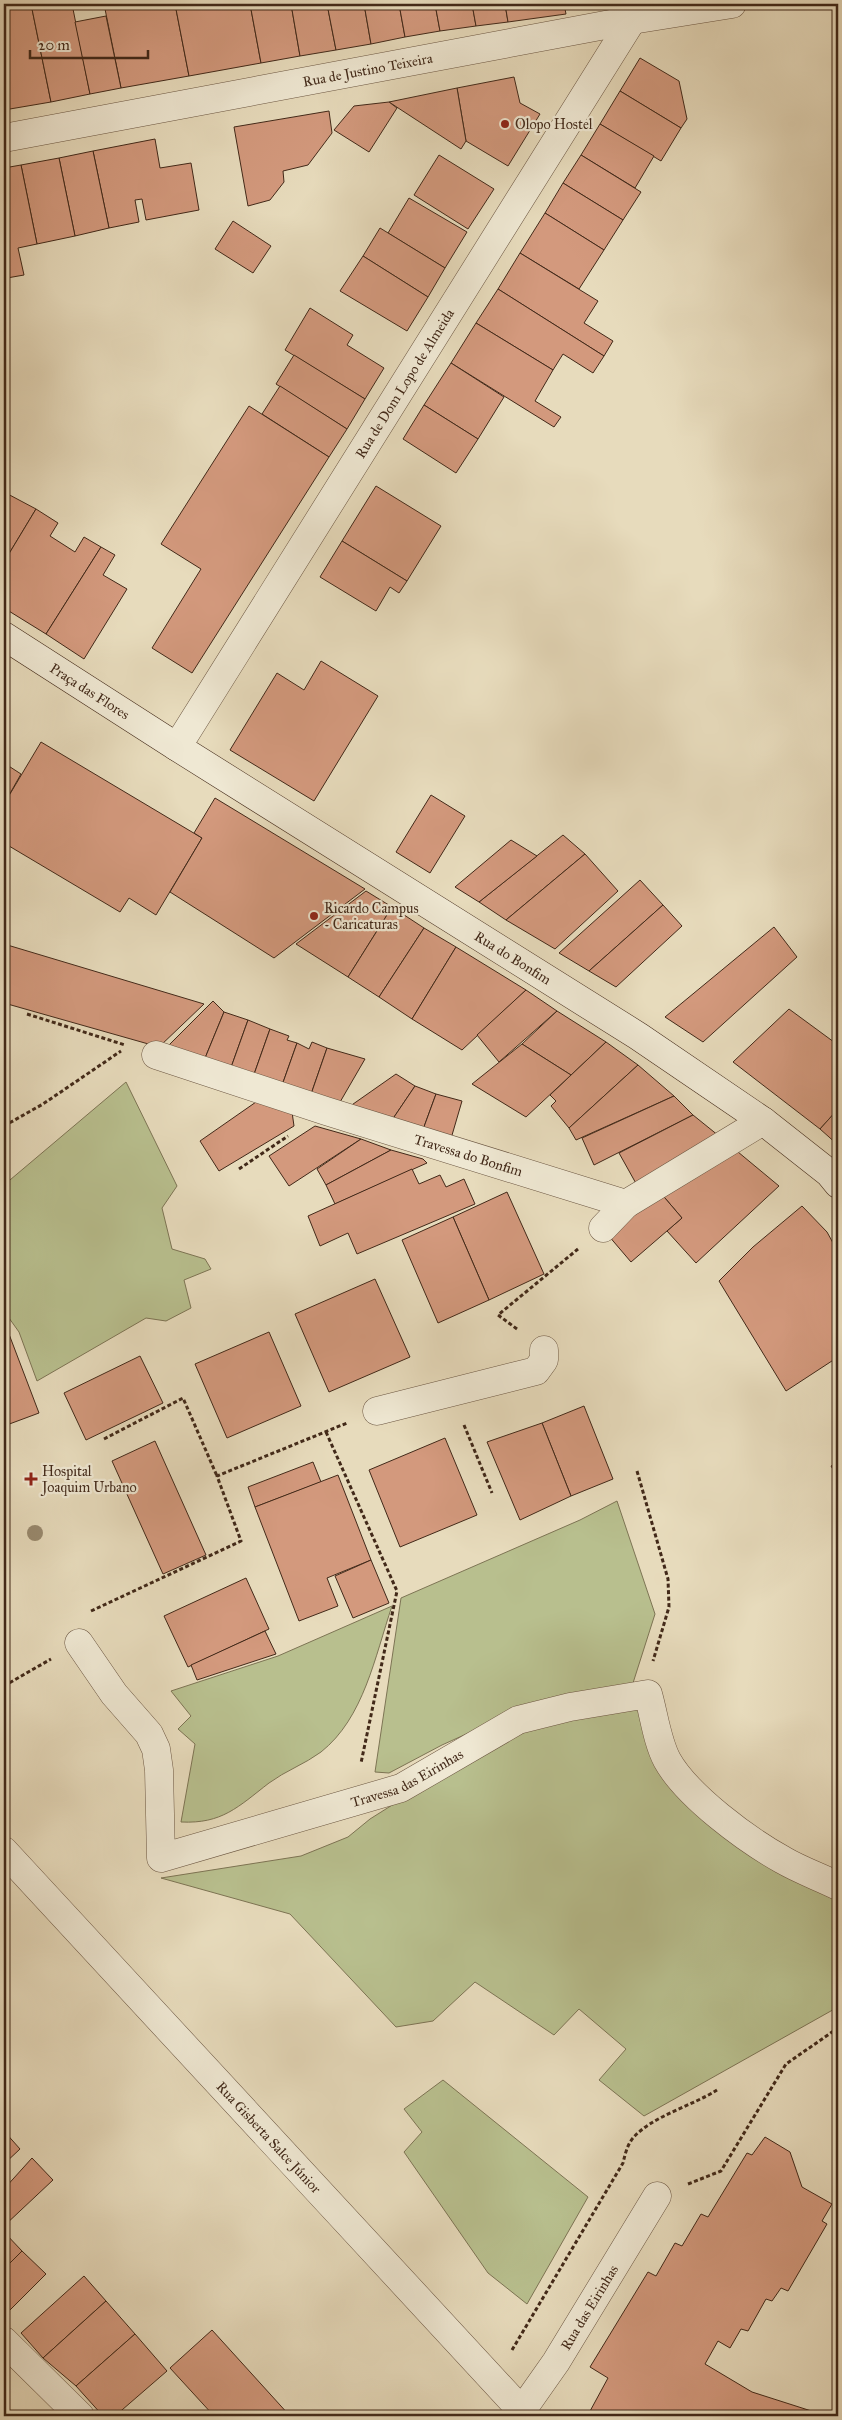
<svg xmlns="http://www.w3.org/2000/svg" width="842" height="2420" font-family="'IM FELL Great Primer',serif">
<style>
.green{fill:#b8bf8e;stroke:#7d7454}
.building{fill:#d3997d;stroke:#422919}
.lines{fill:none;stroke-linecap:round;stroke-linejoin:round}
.street-casing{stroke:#6b5642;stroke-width:29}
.secondary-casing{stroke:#422919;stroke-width:29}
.path{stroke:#422919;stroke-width:3;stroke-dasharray:4 2.5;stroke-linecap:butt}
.street{stroke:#efe8d3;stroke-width:28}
.secondary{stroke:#efe8d3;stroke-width:28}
.tree{fill:#998a6f}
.poi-dot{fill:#8f2418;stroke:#efe8d3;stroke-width:2}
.labels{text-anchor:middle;stroke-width:4.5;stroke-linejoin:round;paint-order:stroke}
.street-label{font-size:14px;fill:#422919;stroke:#efe8d3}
.poi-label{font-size:14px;fill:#422919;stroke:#efe8d3;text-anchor:start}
</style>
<rect width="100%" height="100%" fill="#e7dbbc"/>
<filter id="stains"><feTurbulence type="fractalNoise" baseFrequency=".004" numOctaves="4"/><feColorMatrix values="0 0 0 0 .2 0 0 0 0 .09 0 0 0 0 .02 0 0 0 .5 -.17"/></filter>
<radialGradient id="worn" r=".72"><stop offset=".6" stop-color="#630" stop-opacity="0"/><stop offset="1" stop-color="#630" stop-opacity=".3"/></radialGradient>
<g class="green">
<polygon points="126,1082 177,1186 162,1208 172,1249 205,1259 211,1269 184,1280 191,1308 166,1321 146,1318 37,1381 19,1332 4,1311 4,1185"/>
<polygon points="617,1501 655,1614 633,1683 537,1702 442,1745 389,1773 375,1772 401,1598 580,1520"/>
<path d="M392 1606C375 1656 364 1718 321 1752 305 1764 285 1771 269 1783 238 1807 222 1824 181 1822L195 1744 178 1729 191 1716 171 1691 278 1656Z"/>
<polygon points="642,1705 728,1837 838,1901 838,2007 644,2116 599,2080 626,2049 579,2009 554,2035 475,1982 433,2021 396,2027 290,1914 161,1878 301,1856 348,1837 370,1819 508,1732"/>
<polygon points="443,2080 588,2197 527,2304 488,2273 404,2152 422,2132 404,2109"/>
</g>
<g class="building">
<polygon points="12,4 31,4 51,102 4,110 4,16"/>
<polygon points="31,4 72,4 90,94 51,102"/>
<polygon points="104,4 175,4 189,76 121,88"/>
<polygon points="175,4 250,4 261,63 189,76"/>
<polygon points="250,4 291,4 300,56 261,63"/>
<polygon points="291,4 327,4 336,50 300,56"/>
<polygon points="327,4 364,4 371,44 336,50"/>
<polygon points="364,4 399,4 405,37 371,44"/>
<polygon points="399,4 435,4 440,31 405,37"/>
<polygon points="435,4 472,4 476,26 440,31"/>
<polygon points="472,4 505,4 508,22 476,26"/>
<polygon points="505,4 564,4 566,14 508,22"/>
<polygon points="106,16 121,88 90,94 75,22"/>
<polygon points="640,58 679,81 687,119 681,128 620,91"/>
<polygon points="514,77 520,103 540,114 508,166 466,141 457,88"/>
<polygon points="457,88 466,141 461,149 389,102"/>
<polygon points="620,91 681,128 661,161 600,124"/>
<polygon points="389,102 397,108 369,152 334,130 354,106"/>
<polygon points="329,111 332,133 308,165 283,171 284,182 270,200 248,206 234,127"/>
<polygon points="600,124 654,156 635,188 581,155"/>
<polygon points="155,139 160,168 191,163 199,210 146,220 142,199 135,200 139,222 109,228 93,151"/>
<polygon points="93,151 109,228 75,236 59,158"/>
<polygon points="439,155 494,189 468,229 414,195"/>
<polygon points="581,155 641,192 623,220 563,183"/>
<polygon points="59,158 75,236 37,244 21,165"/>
<polygon points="21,165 37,244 18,248 24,275 7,278 4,269 4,168"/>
<polygon points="563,183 623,220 604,250 545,213"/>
<polygon points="409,198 467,232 445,268 388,233"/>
<polygon points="545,213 604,250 579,289 520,253"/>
<polygon points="233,221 271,246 253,273 215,249"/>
<polygon points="380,228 445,268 428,297 363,256"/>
<polygon points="520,253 598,301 584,323 613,341 604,356 498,289"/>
<polygon points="363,256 428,297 407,331 340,291"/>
<polygon points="498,289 604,356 593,373 563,354 553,370 476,323"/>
<polygon points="310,308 353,335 347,345 384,368 365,399 285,350"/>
<polygon points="476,323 553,370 535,401 561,417 554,427 451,363"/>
<polygon points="294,355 365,399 347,429 276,384"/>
<polygon points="451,363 504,397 478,439 424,405"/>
<polygon points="280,386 347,429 329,457 262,414"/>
<polygon points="424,405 478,439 456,473 403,439"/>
<polygon points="249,406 329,457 192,673 152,648 201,569 161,544"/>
<polygon points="376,486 441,526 407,581 342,541"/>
<polygon points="4,492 36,509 4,562"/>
<polygon points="36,509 58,523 50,536 75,552 84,537 101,547 46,634 4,608 4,562"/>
<polygon points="342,541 407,581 399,593 390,587 376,611 320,577"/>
<polygon points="101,547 115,555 103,575 127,589 84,659 46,634"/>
<polygon points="321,661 378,696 314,801 230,750 277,673 304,690"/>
<polygon points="41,742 202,838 156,915 129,898 120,912 4,843 4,804"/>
<polygon points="4,763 21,774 4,804"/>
<polygon points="431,795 465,816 430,873 396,852"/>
<polygon points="215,798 365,889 274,958 170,892 202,838 194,833"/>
<polygon points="563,835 585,854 506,920 479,902"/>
<polygon points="511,840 537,856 479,902 455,887"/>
<polygon points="585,854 618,891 555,949 506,920"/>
<polygon points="640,880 663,905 589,971 559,953"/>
<polygon points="366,891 392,907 348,977 296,944"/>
<polygon points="663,905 682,926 616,987 589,971"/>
<polygon points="392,907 424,928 379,997 348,977"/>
<polygon points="774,927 797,957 703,1042 665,1017"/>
<polygon points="424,928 456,947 412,1019 379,997"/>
<polygon points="4,944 204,1004 159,1047 4,1003"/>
<polygon points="456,947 526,990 462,1050 412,1019"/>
<polygon points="526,990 557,1011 499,1062 477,1035"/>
<polygon points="213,1001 224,1012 203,1063 166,1048"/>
<polygon points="789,1009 838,1045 838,1109 820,1129 733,1062"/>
<polygon points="557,1011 606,1042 571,1075 522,1044"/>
<polygon points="224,1012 248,1020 229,1073 203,1063"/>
<polygon points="248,1020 270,1029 252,1080 229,1073"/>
<polygon points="270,1029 289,1036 287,1040 297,1043 280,1091 252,1080"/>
<polygon points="312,1042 327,1048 309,1100 280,1091 297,1043 309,1049"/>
<polygon points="606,1042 638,1065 569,1128 551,1106 556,1101 550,1095"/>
<polygon points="522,1044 571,1075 526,1117 472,1084"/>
<polygon points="327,1048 365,1059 336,1109 309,1100"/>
<polygon points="638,1065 674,1096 576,1140 569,1128"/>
<polygon points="396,1074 415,1086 390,1123 346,1109"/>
<polygon points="415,1086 436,1094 421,1135 390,1123"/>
<polygon points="436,1094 462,1101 450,1142 421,1135"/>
<polygon points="674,1096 693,1115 594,1165 582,1138"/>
<polygon points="256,1102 292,1112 294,1126 219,1171 200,1141"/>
<polygon points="838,1109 838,1145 820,1129"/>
<polygon points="693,1115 719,1136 638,1187 619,1153"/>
<polygon points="315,1126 361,1139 289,1186 269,1156"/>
<polygon points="361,1139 391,1150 326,1185 317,1169"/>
<polygon points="732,1147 779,1186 696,1263 667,1231 682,1218 659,1191"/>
<polygon points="391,1150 423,1159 427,1163 335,1204 326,1185"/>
<polygon points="412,1169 419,1184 440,1175 446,1187 464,1179 475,1204 357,1254 348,1233 320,1246 308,1216"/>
<polygon points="659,1191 682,1218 631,1262 608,1235"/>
<polygon points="507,1192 544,1274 489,1300 453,1217"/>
<polygon points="802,1206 827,1232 838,1252 838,1357 786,1391 719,1281 753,1247"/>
<polygon points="453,1217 489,1300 438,1323 402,1240"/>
<polygon points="375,1279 410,1357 329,1392 295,1314"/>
<polygon points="4,1321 39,1413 4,1426"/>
<polygon points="269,1332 301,1406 227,1438 195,1364"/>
<polygon points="140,1356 163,1403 86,1440 64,1393"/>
<polygon points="584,1406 613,1479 571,1496 542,1423"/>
<polygon points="542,1423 571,1496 520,1520 487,1442"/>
<polygon points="445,1438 477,1515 400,1547 369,1470"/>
<polygon points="155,1441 206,1555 163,1574 112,1461"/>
<polygon points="313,1462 321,1482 255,1507 248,1487"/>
<polygon points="838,1462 838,1478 831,1466"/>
<polygon points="338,1475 371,1560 327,1578 338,1606 299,1621 255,1507"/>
<polygon points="371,1560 389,1603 353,1618 335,1576"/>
<polygon points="246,1578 269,1629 188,1667 164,1616"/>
<polygon points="265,1631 276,1654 197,1680 191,1665"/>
<polygon points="4,2131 20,2149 4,2164"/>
<polygon points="765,2137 790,2152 802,2187 832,2204 822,2221 827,2224 788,2291 781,2288 772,2301 766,2299 748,2331 741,2329 730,2348 718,2341 705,2364 752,2392 827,2416 595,2416 589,2413 608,2378 590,2367 648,2272 656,2276 675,2243 682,2246 701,2214 708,2217 747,2153 752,2155"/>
<polygon points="32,2158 53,2180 4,2226 4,2189"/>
<polygon points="4,2232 22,2251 4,2269"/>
<polygon points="22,2251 46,2274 4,2316 4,2269"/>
<polygon points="84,2276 106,2301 43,2358 21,2333"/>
<polygon points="106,2301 135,2334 76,2386 43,2358"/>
<polygon points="212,2330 290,2416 214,2416 170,2368"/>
<polygon points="135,2334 167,2371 115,2416 103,2416 76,2386"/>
</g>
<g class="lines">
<defs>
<g id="street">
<path id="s1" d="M4 138 632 20 732 4"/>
<path id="s2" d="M177 747 632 20"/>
<path id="s3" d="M156 1055 326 1111 626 1204 763 1121"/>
<polyline points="603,1228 626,1204"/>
<polyline points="377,1411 536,1371 544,1360 544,1350"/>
<path id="s4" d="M79 1643 114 1694 149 1734 156 1749 159 1770 161 1858 401 1788 518 1720 570 1707 648 1694C654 1715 657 1741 667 1760 687 1796 747 1840 783 1860 800 1870 820 1877 838 1886"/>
<path id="s5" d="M4 1851 522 2411"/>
<polyline points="4,2341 80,2416"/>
<path id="s6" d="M518 2416 556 2362 657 2196"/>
</g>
<g id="secondary">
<path id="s7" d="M4 636 177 747 638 1036 763 1121 829 1173 838 1184"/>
</g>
</defs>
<use href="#street" class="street-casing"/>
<use href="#secondary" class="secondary-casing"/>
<g class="path">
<polyline points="27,1014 125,1045"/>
<polyline points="4,1126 43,1104 121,1051"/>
<polyline points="239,1169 288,1136"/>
<polyline points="517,1329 498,1315 578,1249"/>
<polyline points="464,1425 492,1493"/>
<polyline points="326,1432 397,1591 361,1763"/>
<polyline points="104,1439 183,1398 217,1476"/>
<polyline points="637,1471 668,1579 669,1607 653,1661"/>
<polyline points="91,1611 241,1541 217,1476 347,1423"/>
<polyline points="4,1686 51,1659"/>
<polyline points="688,2184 721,2171 786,2064 838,2028"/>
<path d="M512 2350 623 2163C625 2155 627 2145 633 2138 652 2116 692 2106 717 2090"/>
</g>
<use href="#street" class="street"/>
<use href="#secondary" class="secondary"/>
</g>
<circle class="tree" cx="35" cy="1533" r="8"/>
<g class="poi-dot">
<circle cx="505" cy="124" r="5"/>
<circle cx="314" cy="916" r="5"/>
<path d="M28.5 1471.5h5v5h5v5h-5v5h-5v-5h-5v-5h5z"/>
</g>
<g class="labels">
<g class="street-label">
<text dy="5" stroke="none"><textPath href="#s1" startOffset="370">Rua de Justino Teixeira</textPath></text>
<text dy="5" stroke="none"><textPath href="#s2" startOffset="429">Rua de Dom Lopo de Almeida</textPath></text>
<text dy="5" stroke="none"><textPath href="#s7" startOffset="102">Praça das Flores</textPath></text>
<text dy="5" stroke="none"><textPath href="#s7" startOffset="602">Rua do Bonfim</textPath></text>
<text dy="5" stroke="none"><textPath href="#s3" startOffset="328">Travessa do Bonfim</textPath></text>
<text dy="5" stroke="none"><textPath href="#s4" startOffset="500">Travessa das Eirinhas</textPath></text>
<text dy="5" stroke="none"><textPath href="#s5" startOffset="390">Rua Gisberta Salce Júnior</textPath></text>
<text dy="5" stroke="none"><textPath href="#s6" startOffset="130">Rua das Eirinhas</textPath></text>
</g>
<g class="poi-label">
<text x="515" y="129">Olopo Hostel</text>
<text x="324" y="913">Ricardo Campus<tspan x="324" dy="16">- Caricaturas</tspan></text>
<text x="42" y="1476">Hospital<tspan x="42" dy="16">Joaquim Urbano</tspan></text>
</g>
</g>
<rect width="842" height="2420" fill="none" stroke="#e7dbbc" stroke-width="20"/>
<rect x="5" y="5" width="832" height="2410" fill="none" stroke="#422919" stroke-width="2.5"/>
<rect x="10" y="10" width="822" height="2400" fill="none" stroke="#422919"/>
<path d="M30 50v8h118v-8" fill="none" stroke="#422919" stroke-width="2.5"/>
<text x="38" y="50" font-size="15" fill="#422919" stroke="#efe8d3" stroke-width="4" paint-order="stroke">20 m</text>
<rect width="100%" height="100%" filter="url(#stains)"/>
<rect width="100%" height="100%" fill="url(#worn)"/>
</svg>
